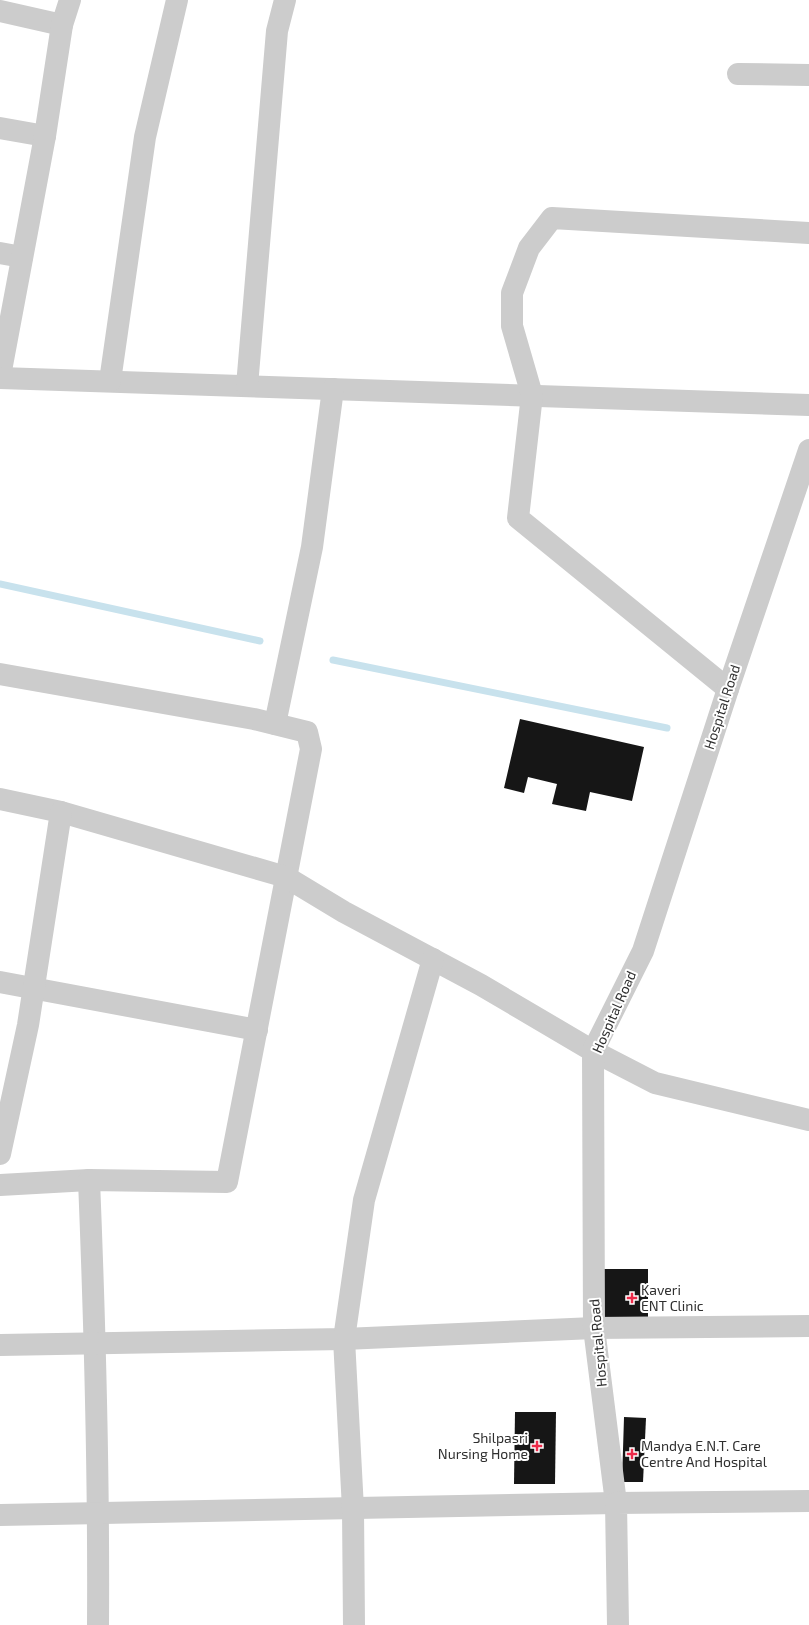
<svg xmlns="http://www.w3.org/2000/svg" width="809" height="1625" font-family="'Exo 2',sans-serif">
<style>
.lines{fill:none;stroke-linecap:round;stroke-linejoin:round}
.stream{stroke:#c8e2ed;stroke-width:7}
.building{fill:#161616}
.minor{stroke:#ccc;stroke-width:22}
.tertiary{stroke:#ccc;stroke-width:22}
.poi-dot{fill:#ed2b4a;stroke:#fff;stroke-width:1.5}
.labels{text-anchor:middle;stroke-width:4;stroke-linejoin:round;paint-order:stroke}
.street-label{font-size:14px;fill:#2f2f2f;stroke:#fff}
.poi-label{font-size:14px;fill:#2f2f2f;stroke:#fff;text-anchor:start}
</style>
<rect width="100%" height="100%" fill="#fff"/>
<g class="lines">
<g class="stream">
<polyline points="0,584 260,641"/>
<polyline points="333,660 667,728"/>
</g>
</g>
<g class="building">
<polygon points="520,719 644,747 632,801 590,792 586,811 552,804 557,784 528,777 524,793 504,788"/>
<polygon points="600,1269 648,1269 648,1320 599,1320"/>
<polygon points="515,1412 556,1412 555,1484 514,1484"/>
<polygon points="624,1417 646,1418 643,1482 622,1482"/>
</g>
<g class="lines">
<g class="minor">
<polyline points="0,11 62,25"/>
<polyline points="738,74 809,75"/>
<polyline points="0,128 45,136"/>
<polyline points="0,253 22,257"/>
<polyline points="0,376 45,136 62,25 70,0"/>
<polyline points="0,378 809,405"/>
<polyline points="110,381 145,137 177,0"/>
<polyline points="247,386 277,31 285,0"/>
<polyline points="0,674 254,719 307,732 311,749 227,1182 89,1180 0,1185"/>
<polyline points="728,689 518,518 532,395 512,326 512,293 529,248 552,218 809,233"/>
<polyline points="275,724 312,547 333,389"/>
<polyline points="0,799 61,812 286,877 344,912 481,985 593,1051 655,1083 809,1120"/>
<polyline points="0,982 257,1030"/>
<polyline points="0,1154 28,1025 61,812"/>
<path d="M89 1180C95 1329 99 1477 98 1625"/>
<polyline points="0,1345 344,1339 594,1328 809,1326"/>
<polyline points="0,1515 616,1503 594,1328 593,1051 643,951 728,689 809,450"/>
<polyline points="354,1625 353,1509 344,1339 364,1200 433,959"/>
</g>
<polyline class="tertiary" points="618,1625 616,1503 809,1501"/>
</g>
<g class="poi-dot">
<path d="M630 1292h4v4h4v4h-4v4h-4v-4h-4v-4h4z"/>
<path d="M535 1440h4v4h4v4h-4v4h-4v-4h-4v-4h4z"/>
<path d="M630 1448h4v4h4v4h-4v4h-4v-4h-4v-4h4z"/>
</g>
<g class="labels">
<g class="street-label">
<text transform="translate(722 707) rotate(-72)" y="5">Hospital Road</text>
<text transform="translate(614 1012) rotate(-66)" y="5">Hospital Road</text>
<text transform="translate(598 1343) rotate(-95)" y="5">Hospital Road</text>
</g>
<g class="poi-label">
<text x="641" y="1295">Kaveri<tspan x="641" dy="16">ENT Clinic</tspan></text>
<text x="528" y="1443" text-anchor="end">Shilpasri<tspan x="528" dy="16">Nursing Home</tspan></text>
<text x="641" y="1451">Mandya E.N.T. Care<tspan x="641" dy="16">Centre And Hospital</tspan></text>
</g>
</g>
</svg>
